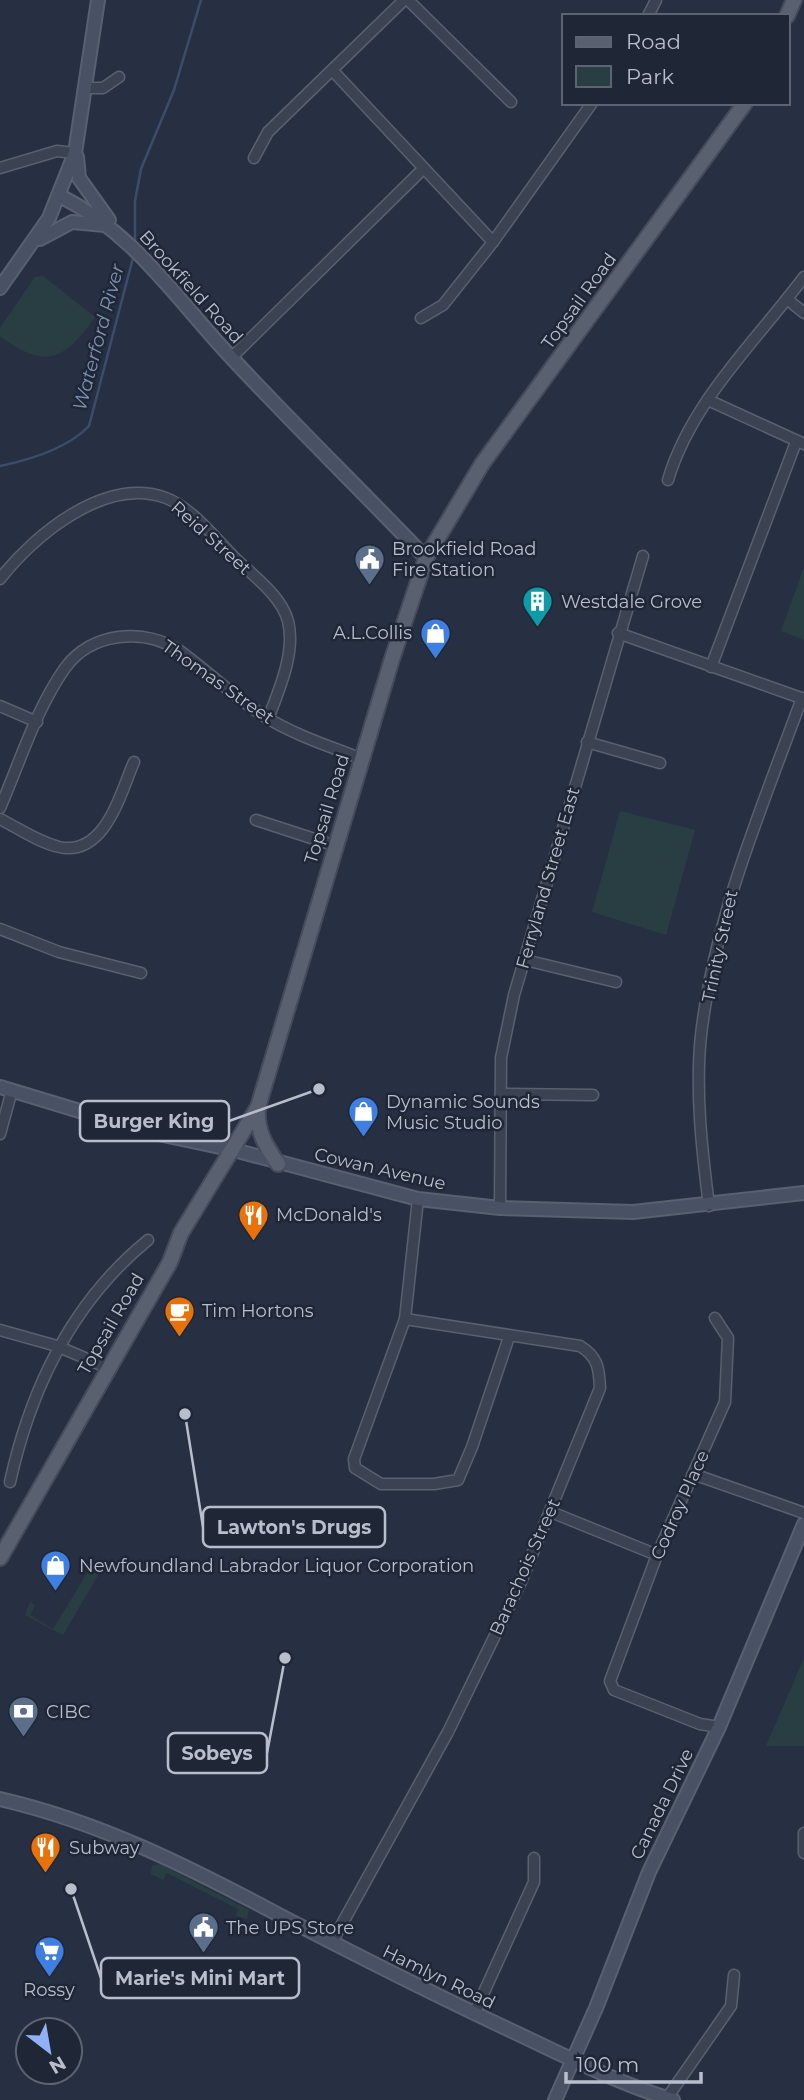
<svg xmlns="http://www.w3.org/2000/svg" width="804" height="2100" font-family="Montserrat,sans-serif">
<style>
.green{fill:#293e42}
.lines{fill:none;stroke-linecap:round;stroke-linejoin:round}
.stream{stroke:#3c4c6a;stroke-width:2.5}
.street-casing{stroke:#59606f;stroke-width:13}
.secondary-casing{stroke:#59606f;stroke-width:16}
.primary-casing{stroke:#454b5b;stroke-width:18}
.street{stroke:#3b4251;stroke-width:10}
.secondary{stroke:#495164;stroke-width:12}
.primary{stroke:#596171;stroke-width:14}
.labels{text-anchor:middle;stroke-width:5;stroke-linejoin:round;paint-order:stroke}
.street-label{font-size:18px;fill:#b8becb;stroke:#1f2737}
.poi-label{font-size:18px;fill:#b8becb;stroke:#1f2737;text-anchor:start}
.water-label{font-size:19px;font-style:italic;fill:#7f91b2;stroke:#1f2737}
.leader{fill:none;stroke:#b8becb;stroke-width:2.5}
.callout-dot{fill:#b8becb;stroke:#1f2737;stroke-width:2.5}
.callout{fill:#1f2737;stroke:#b8becb;stroke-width:2.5}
.callout-label{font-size:19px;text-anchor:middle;font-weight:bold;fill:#b8becb}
</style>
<rect width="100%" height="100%" fill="#273042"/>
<g class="green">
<path d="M43 276 95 317C64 361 45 370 0 336V328L35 277Z"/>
<polygon points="804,567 804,640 781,631"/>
<polygon points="620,811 695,830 666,935 592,912"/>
<polygon points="96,1559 102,1564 101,1570 63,1635 25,1615 30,1602 35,1605 30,1615 53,1629"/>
<polygon points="804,1658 804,1746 766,1746"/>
<polygon points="160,1864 249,1910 247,1919 236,1916 238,1909 167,1873 163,1880 151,1874 152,1866"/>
</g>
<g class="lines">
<g class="stream">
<polyline points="135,244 135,201 141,169 174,90 201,0"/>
<path d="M0 466C29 460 68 448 89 426L134 254"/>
</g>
<defs>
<g id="street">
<polyline points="408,0 511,102"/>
<polyline points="648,16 656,0"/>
<polyline points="333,71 493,242"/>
<polyline points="85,88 103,88 119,77"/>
<polyline points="254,158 268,132 404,0"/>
<polyline points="0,168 57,151 75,153"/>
<polyline points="787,299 804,313"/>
<polyline points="421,318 443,305 493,242 592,103"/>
<polyline points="231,358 423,169"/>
<polyline points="708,400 804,444"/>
<path d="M668 480C691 402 756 341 804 277"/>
<path d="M0 579C35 534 106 476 166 498 192 508 215 538 234 557 252 575 281 595 288 621 296 652 279 690 268 719"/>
<polyline points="618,633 804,699"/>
<polyline points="711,667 796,442"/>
<polyline points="0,706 37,722"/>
<polyline points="587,742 660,763"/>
<path d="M0 808C20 762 36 709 65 668 91 632 144 627 180 651 209 672 234 697 264 716 294 735 329 746 362 759"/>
<path d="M0 819C18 828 38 842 59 847 105 857 120 794 134 762"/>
<polyline points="256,820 336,846"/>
<polyline points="0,929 59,952 141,973"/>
<polyline points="525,960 616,982"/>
<polyline points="501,1094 593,1095"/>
<polyline points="0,1134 12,1090"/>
<polyline points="418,1199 405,1319 354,1459 355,1468 381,1484 434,1484 458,1480 472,1447 509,1337"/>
<path d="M709 1206C702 1151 695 1091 701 1035 715 916 761 810 802 698"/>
<polyline points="500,1208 501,1058 514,995 643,556"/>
<polyline points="715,1318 728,1338 725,1402 657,1555 610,1681 614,1690 700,1724 719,1727"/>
<polyline points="0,1330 57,1346 108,1368"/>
<polyline points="693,1474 804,1513"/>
<path d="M10 1482C31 1387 72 1302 148 1240"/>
<polyline points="551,1512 657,1555"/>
<polyline points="804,1833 804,1853"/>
<path d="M332 1942 448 1732 521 1582 600 1388C599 1368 598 1357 580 1346L405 1319"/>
<polyline points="474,2014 534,1882 534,1858"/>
<polyline points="667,2098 731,2006 734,1975"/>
</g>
<g id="secondary">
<polyline points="77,157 79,178 109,220"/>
<path d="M60 196C134 233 174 296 229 355 293 424 361 490 426 558"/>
<polyline points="40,239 72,222 105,225"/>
<polyline points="0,288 49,218 75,153 98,0"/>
<polyline points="0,1087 149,1132 234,1150 418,1199 500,1208 633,1212 804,1193"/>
<path d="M0 1799C100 1822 189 1867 279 1915 356 1955 433 1994 512 2031 565 2056 617 2083 673 2100"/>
<polyline points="555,2100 596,2008 649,1872 719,1727 804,1524"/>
</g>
<g id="primary">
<polyline points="787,16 794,0"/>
<path d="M258 1108C256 1131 266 1146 278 1164"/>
<polyline points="0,1558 170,1262 181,1233 258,1107 392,659 426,558 482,464 745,103"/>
</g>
</defs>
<use href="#street" class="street-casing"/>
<use href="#secondary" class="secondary-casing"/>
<use href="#primary" class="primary-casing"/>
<use href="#street" class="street"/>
<use href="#secondary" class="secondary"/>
<use href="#primary" class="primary"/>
</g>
<defs>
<symbol id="civic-pin" viewBox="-11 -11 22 30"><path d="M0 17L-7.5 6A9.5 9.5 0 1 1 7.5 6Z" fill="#5c6f8a" stroke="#1f2737"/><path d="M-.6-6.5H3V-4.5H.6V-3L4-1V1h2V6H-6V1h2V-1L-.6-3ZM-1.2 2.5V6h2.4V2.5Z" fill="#fff"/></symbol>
<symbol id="building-pin" viewBox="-11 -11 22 30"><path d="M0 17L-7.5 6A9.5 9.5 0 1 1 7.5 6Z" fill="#0f9aa8" stroke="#1f2737"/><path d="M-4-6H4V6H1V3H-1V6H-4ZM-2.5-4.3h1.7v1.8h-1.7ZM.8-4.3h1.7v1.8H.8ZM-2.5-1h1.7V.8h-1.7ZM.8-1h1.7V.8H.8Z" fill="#fff"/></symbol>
<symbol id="shop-pin" viewBox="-11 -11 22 30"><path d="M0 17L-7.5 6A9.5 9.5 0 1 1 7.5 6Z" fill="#3f7fe0" stroke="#1f2737"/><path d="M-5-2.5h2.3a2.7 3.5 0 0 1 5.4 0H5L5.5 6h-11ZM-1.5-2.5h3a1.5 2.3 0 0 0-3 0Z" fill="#fff"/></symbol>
<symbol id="restaurant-pin" viewBox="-11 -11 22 30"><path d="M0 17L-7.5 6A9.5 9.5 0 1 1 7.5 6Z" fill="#e8710a" stroke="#1f2737"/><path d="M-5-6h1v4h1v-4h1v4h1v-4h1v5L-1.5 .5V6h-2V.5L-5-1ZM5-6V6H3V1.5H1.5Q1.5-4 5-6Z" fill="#fff"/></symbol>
<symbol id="cafe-pin" viewBox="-11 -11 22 30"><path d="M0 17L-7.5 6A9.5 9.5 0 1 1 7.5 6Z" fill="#e8710a" stroke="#1f2737"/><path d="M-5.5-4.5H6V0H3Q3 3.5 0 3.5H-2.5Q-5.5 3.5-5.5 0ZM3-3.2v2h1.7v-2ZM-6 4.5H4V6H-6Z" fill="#fff"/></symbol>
<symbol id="bank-pin" viewBox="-11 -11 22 30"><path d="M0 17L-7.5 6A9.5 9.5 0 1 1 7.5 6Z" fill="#5c6f8a" stroke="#1f2737"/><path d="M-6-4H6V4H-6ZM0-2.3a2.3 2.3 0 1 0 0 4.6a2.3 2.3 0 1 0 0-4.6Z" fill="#fff"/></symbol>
<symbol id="supermarket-pin" viewBox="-11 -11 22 30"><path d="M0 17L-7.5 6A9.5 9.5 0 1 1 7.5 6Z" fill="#3f7fe0" stroke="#1f2737"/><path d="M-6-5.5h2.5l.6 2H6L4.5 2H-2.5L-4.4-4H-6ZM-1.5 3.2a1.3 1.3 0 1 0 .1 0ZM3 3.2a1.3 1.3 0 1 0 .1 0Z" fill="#fff"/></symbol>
</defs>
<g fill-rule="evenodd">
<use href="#civic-pin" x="352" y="542" width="35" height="47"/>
<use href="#building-pin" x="520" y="584" width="35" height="47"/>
<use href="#shop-pin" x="418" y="616" width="35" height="47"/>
<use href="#shop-pin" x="346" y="1094" width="35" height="47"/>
<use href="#restaurant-pin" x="236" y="1198" width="35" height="47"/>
<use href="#cafe-pin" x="162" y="1294" width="35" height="47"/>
<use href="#shop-pin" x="38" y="1548" width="35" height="47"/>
<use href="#bank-pin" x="6" y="1694" width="35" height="47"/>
<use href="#restaurant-pin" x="28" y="1830" width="35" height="47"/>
<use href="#civic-pin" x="186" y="1910" width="35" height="47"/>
<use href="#supermarket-pin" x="32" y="1934" width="35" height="47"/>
</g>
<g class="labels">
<g class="street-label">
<text transform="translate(191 287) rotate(48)" y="6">Brookfield Road</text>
<text transform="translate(579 301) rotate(-54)" y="6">Topsail Road</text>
<text transform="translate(211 538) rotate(42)" y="6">Reid Street</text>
<text transform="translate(218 682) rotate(35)" y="6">Thomas Street</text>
<text transform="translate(327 809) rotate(-73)" y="6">Topsail Road</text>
<text transform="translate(548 878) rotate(-74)" y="6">Ferryland Street East</text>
<text transform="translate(720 946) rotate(-78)" y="6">Trinity Street</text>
<text transform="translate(380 1169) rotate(13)" y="6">Cowan Avenue</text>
<text transform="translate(111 1324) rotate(-60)" y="6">Topsail Road</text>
<text transform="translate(680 1505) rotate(-66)" y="6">Codroy Place</text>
<text transform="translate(525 1567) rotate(-66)" y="6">Barachois Street</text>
<text transform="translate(662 1804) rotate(-64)" y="6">Canada Drive</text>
<text transform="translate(439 1977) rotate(26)" y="6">Hamlyn Road</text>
</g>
<g class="poi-label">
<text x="392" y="555">Brookfield Road<tspan x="392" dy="21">Fire Station</tspan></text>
<text x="561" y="608">Westdale Grove</text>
<text x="412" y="639" text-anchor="end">A.L.Collis</text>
<text x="386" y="1108">Dynamic Sounds<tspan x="386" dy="21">Music Studio</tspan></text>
<text x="276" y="1221">McDonald's</text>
<text x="202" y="1317">Tim Hortons</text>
<text x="79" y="1572">Newfoundland Labrador Liquor Corporation</text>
<text x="46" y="1718">CIBC</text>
<text x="69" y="1854">Subway</text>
<text x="226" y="1934">The UPS Store</text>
<text x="49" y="1996" text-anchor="middle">Rossy</text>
</g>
<g class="water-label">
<text transform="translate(98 337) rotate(-75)" y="7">Waterford River</text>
</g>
</g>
<path class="leader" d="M319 1089L229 1121M185 1414L203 1527M285 1658L267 1753M71 1889L101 1978"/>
<g class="callout-dot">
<circle cx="319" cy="1089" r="7"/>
<circle cx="185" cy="1414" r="7"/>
<circle cx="285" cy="1658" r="7"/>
<circle cx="71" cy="1889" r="7"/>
</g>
<g class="callout">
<rect x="80" y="1101" width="149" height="40" rx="7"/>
<rect x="203" y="1507" width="182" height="40" rx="7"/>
<rect x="168" y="1733" width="99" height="40" rx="7"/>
<rect x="101" y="1958" width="198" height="40" rx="7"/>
</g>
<g class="callout-label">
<text x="154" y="1128">Burger King</text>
<text x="294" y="1534">Lawton's Drugs</text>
<text x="217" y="1760">Sobeys</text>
<text x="200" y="1985">Marie's Mini Mart</text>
</g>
<rect x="562" y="14" width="228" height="91" fill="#1f2737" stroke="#5c6372" stroke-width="2"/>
<rect x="576" y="37" width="35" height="10" fill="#596171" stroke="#5c6372" stroke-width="2"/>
<text x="626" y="49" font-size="21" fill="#b8becb">Road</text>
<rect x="576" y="66" width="35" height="21" fill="#293e42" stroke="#5c6372" stroke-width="2"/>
<text x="626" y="84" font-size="21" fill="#b8becb">Park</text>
<g transform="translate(49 2051) rotate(149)"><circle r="33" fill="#1f2737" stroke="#5c6372" stroke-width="2"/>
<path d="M0-5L12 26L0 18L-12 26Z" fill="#91b1f7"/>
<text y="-10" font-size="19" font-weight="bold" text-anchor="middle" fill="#b8becb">N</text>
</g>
<path d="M566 2072v10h135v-10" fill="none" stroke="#b8becb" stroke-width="3.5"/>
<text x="576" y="2072" font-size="21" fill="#b8becb" stroke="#1f2737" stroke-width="5" paint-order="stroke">100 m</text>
</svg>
